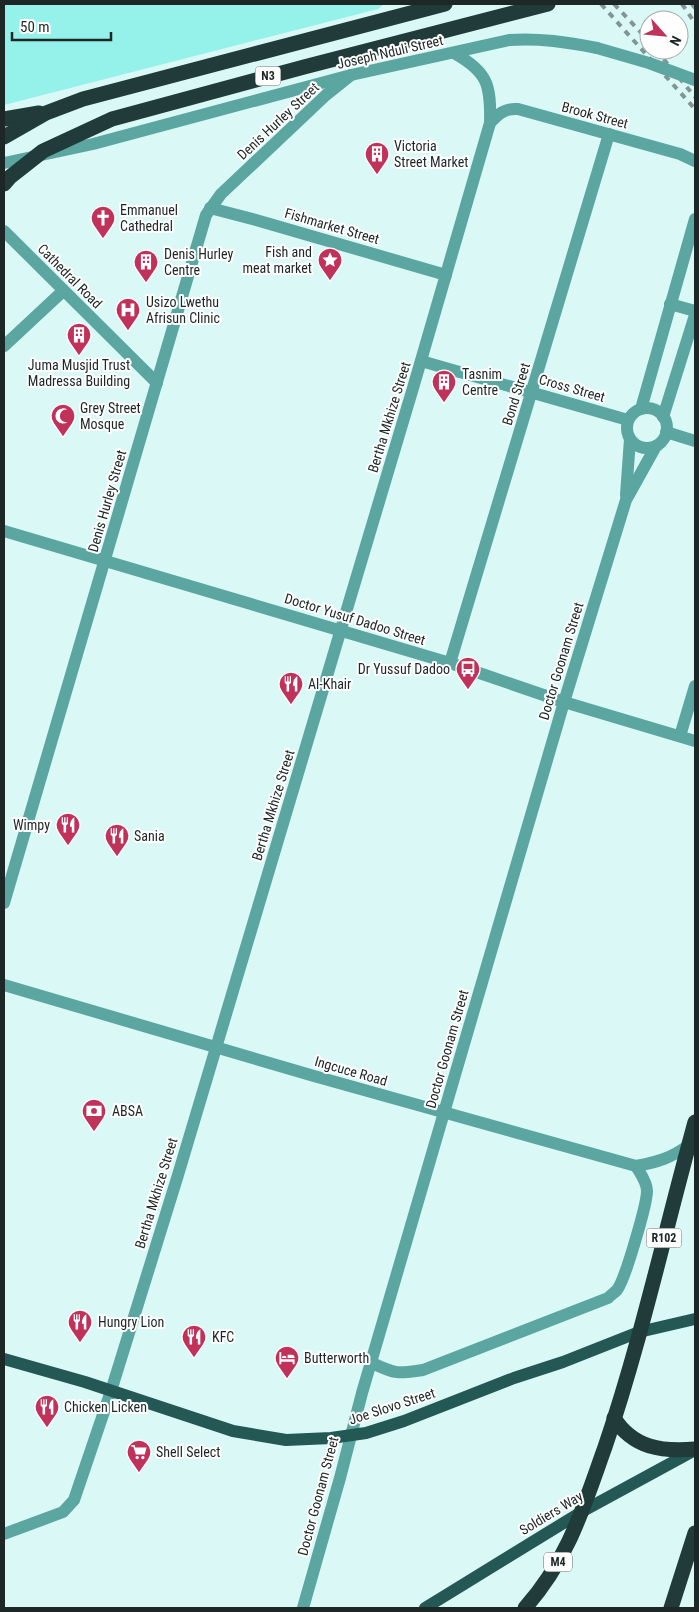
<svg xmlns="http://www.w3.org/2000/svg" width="699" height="1612" font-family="'Roboto Condensed',sans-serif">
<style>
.green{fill:#95f2ea}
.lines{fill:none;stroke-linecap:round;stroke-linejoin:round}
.minor{stroke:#5ba6a0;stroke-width:12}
.major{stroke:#235855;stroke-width:12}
.highway{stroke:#203b39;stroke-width:15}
.rail{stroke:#819694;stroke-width:4;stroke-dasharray:6 6;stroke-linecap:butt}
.minor-bridge{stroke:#5ba6a0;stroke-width:12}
.highway-bridge{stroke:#203b39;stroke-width:15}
.labels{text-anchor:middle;stroke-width:4;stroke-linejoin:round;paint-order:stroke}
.shield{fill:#fefefe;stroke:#606867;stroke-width:1}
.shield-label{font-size:12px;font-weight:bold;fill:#1c2726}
.street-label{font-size:14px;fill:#1c2726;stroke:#fefefe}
.poi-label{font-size:14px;fill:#1c2726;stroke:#fefefe;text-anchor:start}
</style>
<rect width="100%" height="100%" fill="#daf8f5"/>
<polygon class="green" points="4,4 384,4 378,9 4,105"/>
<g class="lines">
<g class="minor">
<path d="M490 123C498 114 505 108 518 109L680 154 695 161"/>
<path d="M4 163 93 144 351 75 509 40C540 38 567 42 597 48"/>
<polyline points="210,208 256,220 446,275"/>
<polyline points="4,231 157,383"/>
<polyline points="670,304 695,311"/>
<polyline points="4,346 63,291"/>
<polyline points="421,361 628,420"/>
<circle cx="647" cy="428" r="20"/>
<polyline points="641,409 695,219"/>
<polyline points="663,417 695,315"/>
<polyline points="666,432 695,441"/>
<polyline points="626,495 630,439"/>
<polyline points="4,531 450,663 564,702 695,741"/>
<polyline points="450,663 609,134"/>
<polyline points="680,736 695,686"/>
<polyline points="4,903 206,215 221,194 326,95 351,75"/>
<path d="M4 985 314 1076 636 1166C658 1162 671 1158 689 1145"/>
<path d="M372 1363C395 1374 398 1374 423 1370L608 1298C611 1295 614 1293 617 1290 625 1280 647 1204 647 1191 647 1182 640 1173 636 1166"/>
<path d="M4 1534 63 1512 74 1500 111 1391 178 1175 413 388 490 123C491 85 488 72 454 53"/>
<polyline points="303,1608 340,1478 362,1393 564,702 626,500 656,446"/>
</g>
<g class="major">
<polyline points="4,1359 85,1382 233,1431 286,1440 331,1438 366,1433 404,1421 514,1378 563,1362 639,1332 695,1319"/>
<polyline points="425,1608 583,1511 695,1450"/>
</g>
<g class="highway">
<polyline points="4,119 39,113"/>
<polyline points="4,137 46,113 83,99 445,4"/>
<path d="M614 1418C633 1448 662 1452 695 1449"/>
<path d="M525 1608C569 1558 583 1508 605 1447 641 1341 665 1231 695 1122"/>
<polyline points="671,1608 695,1533"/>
</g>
<g class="rail">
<polyline points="601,4 695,109"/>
<polyline points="614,4 649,41"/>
<polyline points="682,4 695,23"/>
<polyline points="692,4 695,8"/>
<polyline points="656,50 695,97"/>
</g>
<polyline class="minor-bridge" points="597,48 649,63 695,80"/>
<polyline class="highway-bridge" points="4,184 10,177 43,151 112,119 304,67 548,4"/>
</g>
<defs>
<symbol id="building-pin" viewBox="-11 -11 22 30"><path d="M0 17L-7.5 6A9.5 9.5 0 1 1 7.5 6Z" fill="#c1325a" stroke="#fefefe"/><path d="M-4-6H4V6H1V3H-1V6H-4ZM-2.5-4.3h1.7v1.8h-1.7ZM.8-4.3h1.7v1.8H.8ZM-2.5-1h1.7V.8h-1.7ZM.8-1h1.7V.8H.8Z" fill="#fff"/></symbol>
<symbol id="church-pin" viewBox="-11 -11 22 30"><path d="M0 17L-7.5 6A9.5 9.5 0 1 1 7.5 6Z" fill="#c1325a" stroke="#fefefe"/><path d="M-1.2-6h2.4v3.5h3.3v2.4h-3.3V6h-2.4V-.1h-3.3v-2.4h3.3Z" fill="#fff"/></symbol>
<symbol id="sight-pin" viewBox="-11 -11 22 30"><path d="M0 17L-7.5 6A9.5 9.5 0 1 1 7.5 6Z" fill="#c1325a" stroke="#fefefe"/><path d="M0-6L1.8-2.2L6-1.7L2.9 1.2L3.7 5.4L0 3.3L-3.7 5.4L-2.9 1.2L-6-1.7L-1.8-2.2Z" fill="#fff"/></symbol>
<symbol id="hospital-pin" viewBox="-11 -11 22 30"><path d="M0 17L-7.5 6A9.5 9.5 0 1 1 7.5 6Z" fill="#c1325a" stroke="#fefefe"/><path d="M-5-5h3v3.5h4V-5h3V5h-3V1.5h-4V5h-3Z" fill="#fff"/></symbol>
<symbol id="mosque-pin" viewBox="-11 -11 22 30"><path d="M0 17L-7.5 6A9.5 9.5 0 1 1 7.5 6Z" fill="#c1325a" stroke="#fefefe"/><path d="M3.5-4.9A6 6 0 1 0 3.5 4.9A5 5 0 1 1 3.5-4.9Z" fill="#fff"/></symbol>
<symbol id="bus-pin" viewBox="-11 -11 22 30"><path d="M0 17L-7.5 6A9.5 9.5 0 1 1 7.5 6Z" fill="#c1325a" stroke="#fefefe"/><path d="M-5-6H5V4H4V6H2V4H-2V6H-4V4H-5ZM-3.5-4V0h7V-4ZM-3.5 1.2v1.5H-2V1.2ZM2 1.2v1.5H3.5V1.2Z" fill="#fff"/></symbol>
<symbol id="restaurant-pin" viewBox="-11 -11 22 30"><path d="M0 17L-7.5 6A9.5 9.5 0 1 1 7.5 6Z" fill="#c1325a" stroke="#fefefe"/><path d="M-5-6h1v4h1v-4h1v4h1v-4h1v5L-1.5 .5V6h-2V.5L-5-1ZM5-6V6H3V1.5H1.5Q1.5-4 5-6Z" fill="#fff"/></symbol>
<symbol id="bank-pin" viewBox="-11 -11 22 30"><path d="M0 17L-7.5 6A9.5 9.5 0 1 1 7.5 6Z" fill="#c1325a" stroke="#fefefe"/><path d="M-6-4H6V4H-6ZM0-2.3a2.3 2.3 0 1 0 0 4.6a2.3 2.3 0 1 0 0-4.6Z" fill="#fff"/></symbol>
<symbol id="hotel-pin" viewBox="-11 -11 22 30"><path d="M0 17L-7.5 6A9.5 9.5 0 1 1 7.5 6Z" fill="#c1325a" stroke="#fefefe"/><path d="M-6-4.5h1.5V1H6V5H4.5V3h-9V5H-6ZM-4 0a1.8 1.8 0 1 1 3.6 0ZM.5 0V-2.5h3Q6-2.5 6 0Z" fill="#fff"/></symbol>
<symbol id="supermarket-pin" viewBox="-11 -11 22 30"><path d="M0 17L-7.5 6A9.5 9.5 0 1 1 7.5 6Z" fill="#c1325a" stroke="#fefefe"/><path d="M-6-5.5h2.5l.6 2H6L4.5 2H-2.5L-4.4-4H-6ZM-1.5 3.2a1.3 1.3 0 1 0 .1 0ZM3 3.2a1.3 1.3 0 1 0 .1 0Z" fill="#fff"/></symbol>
</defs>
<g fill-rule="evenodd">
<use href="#building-pin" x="363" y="140" width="28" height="38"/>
<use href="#church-pin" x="89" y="204" width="28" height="38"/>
<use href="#sight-pin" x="316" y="246" width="28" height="38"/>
<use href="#building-pin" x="132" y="248" width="28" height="38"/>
<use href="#hospital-pin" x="114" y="296" width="28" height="38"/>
<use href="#building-pin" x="65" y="321" width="28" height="38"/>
<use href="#building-pin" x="430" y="368" width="28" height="38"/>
<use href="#mosque-pin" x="49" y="402" width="28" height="38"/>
<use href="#bus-pin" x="454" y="655" width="28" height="38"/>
<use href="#restaurant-pin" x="277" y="670" width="28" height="38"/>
<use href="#restaurant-pin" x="54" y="811" width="28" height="38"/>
<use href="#restaurant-pin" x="103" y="822" width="28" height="38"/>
<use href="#bank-pin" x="80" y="1097" width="28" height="38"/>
<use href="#restaurant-pin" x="66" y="1308" width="28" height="38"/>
<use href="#restaurant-pin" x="180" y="1323" width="28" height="38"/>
<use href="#hotel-pin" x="273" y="1344" width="28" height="38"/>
<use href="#restaurant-pin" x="33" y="1393" width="28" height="38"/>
<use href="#supermarket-pin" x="125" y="1438" width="28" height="38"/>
</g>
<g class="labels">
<g class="shield">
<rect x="255.5" y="66.5" width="25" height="19" rx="4"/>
<rect x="646.5" y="1228.5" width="35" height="19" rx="4"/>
<rect x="544" y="1552.5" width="28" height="19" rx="4"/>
</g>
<g class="shield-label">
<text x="268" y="80">N3</text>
<text x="664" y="1242">R102</text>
<text x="558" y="1566">M4</text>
</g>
<g class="street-label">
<text transform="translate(390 52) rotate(-13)" y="5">Joseph Nduli Street</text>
<text transform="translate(595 115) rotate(15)" y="5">Brook Street</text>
<text transform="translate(278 121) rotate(-43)" y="5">Denis Hurley Street</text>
<text transform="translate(332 226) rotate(16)" y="5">Fishmarket Street</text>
<text transform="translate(70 276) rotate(45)" y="5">Cathedral Road</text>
<text transform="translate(572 388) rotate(16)" y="5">Cross Street</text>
<text transform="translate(516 394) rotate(-73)" y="5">Bond Street</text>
<text transform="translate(389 417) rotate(-73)" y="5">Bertha Mkhize Street</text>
<text transform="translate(107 501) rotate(-74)" y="5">Denis Hurley Street</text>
<text transform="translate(355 619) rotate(17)" y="5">Doctor Yusuf Dadoo Street</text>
<text transform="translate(561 661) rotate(-73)" y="5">Doctor Goonam Street</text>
<text transform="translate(273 805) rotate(-73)" y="5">Bertha Mkhize Street</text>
<text transform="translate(447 1049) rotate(-74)" y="5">Doctor Goonam Street</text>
<text transform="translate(351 1071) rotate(16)" y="5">Ingcuce Road</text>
<text transform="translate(156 1193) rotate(-73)" y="5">Bertha Mkhize Street</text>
<text transform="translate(392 1406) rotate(-18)" y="5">Joe Slovo Street</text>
<text transform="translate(318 1496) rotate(-75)" y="5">Doctor Goonam Street</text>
<text transform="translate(551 1513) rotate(-31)" y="5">Soldiers Way</text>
</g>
<g class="poi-label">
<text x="394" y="151">Victoria<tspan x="394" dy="16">Street Market</tspan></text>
<text x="120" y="215">Emmanuel<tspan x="120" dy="16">Cathedral</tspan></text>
<text x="312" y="257" text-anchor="end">Fish and<tspan x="312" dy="16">meat market</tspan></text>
<text x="164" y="259">Denis Hurley<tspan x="164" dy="16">Centre</tspan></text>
<text x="146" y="307">Usizo Lwethu<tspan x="146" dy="16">Afrisun Clinic</tspan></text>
<text x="79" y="370" text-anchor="middle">Juma Musjid Trust<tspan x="79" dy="16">Madressa Building</tspan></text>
<text x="462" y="379">Tasnim<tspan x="462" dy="16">Centre</tspan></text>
<text x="80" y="413">Grey Street<tspan x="80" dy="16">Mosque</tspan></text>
<text x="450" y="674" text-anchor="end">Dr Yussuf Dadoo</text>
<text x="308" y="689">Al-Khair</text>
<text x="50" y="830" text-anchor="end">Wimpy</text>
<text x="134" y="841">Sania</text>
<text x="112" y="1116">ABSA</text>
<text x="98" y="1327">Hungry Lion</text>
<text x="212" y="1342">KFC</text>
<text x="304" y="1363">Butterworth</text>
<text x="64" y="1412">Chicken Licken</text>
<text x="156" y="1457">Shell Select</text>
</g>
</g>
<rect width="699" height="1612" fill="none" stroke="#1c2726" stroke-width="10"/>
<g transform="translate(664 35) rotate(117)"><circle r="24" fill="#fefefe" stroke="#a4a8a8"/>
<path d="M0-4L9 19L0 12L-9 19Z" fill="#c1325a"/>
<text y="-8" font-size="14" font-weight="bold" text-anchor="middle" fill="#1c2726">N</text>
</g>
<path d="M12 32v8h99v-8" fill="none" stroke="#1c2726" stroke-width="2.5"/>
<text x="20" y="32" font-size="15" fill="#1c2726" stroke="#fefefe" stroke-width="4" paint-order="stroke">50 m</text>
</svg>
